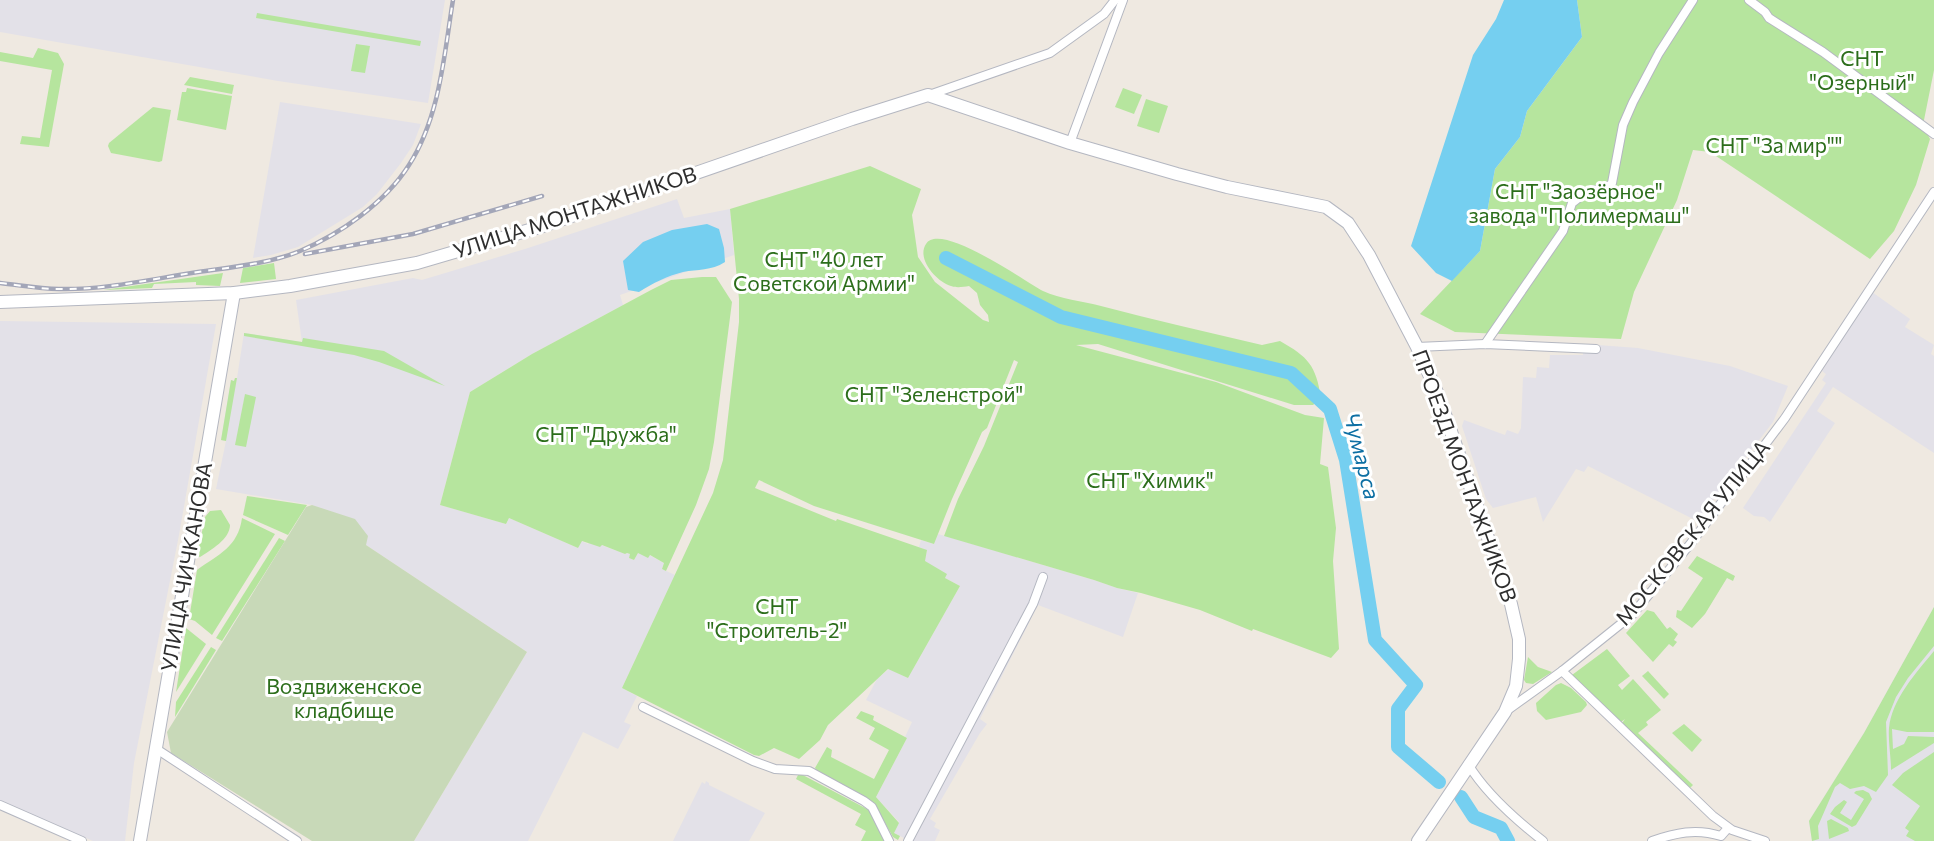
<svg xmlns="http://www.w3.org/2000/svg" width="1934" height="841" font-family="Commissioner,sans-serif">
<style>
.industrial{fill:#e3e1e8}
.green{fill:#b6e59e}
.cemetery{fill:#c8d9b8}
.water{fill:#75cff0}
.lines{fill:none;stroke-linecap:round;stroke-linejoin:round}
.river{stroke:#75cff0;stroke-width:14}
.minor-casing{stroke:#b4b7c1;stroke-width:10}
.secondary-casing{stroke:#b4b7c1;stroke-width:14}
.minor{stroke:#fff;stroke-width:8}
.secondary{stroke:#fff;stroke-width:12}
.rail-casing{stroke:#a3a6b8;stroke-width:4.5}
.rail{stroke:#fff;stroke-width:2;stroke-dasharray:7;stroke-linecap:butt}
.labels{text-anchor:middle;stroke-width:6;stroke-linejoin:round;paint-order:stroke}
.park-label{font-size:21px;fill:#2c6e1b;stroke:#fff}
.street-label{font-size:21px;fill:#2e2e2e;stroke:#fff}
.water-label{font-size:22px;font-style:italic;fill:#0d6fa3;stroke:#fff}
</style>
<rect width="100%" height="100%" fill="#efe9e1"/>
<g class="industrial">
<polygon points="0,0 445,0 428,103 278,81 0,32"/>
<polygon points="280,102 421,124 413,145 401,163 377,194 363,207 298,247 271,255 253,258"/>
<polygon points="677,199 684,218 730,209 734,255 620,295 623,305 532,354 470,392 440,505 506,524 509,518 578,548 581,541 588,544 589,542 601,545 626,554 626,553 631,554 629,558 634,560 638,553 649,555 664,563 662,569 675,575 622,688 637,696 624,722 631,725 618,749 583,732 528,841 414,841 527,652 366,545 312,505 216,489 226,441 221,440 231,380 234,381 235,378 237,378 244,333 302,342 296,300 413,278 422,280 525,249"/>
<polygon points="1872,292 1910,319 1905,327 1934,345 1931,354 1934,356 1934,453 1833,387 1817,411 1835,423 1770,522 1764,517 1754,516 1743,508 1826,383 1822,380 1826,374 1822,371"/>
<polygon points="0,321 216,324 179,535 134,763 125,841 93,841 0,801"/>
<polygon points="1584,344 1638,348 1730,366 1788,386 1773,422 1697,521 1588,466 1584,472 1576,469 1543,522 1536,497 1493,508 1486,499 1462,426 1464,420 1505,435 1507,430 1518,434 1521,428 1523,377 1536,378 1537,367 1549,368 1550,355 1583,355"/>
<polygon points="938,534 1094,580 1117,588 1138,593 1123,637 1038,605 980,719 987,724 980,733 930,819 936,823 934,827 940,830 935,841 910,841 894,833 899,822 876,797 907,738 905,737 912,722 866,700 877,679 889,669 908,678 960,586 945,578 946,574 924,561 927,551 919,547 921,540 934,544"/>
<polygon points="1934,607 1934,841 1812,841 1809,821 1864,733"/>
<polygon points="706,781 709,783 709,785 765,813 749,841 673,841 702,782 705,784"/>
</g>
<g class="green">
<polygon points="1577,0 1934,0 1934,70 1923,125 1930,139 1916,185 1894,231 1870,259 1710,152 1693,150 1677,200 1634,292 1621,339 1455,332 1420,314 1480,251 1495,169 1520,137 1527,111 1582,37"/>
<polygon points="257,13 421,41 420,46 256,18"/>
<polygon points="356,44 370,46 365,73 351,71"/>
<polygon points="38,48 58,53 64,64 49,147 20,144 22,136 40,138 52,70 0,61 0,52 33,58"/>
<polygon points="190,77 234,85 232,94 184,85"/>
<polygon points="187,88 232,96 226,130 177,120 182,92 186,92"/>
<polygon points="1123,88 1142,95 1134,114 1115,107"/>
<polygon points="1146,99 1168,106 1159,133 1137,126"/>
<polygon points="153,107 171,110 162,161 159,162 111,153 108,146 109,143"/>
<path d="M870 166 921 189 912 215 918 257 935 282 983 320 989 322 988 315 980 305 977 293 969 286C963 287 956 288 951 286 937 282 916 259 926 244 940 221 1026 282 1043 291 1060 299 1083 301 1101 306 1154 320 1208 332 1262 345L1280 341C1308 357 1316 365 1321 398L1313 405H1294L1098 344 1076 345 1216 382 1305 415 1324 418 1320 464 1328 467 1336 528 1333 561 1339 649 1331 658 1253 629 1252 631 1200 610 1141 593 1117 588 1094 580 944 536 958 499 984 446 1018 362 1014 360 987 428 982 432 952 499 934 544 814 506 759 480 755 488 836 521 837 519 927 550 925 561 947 574 945 578 960 586 908 678 888 669 828 725 820 740 799 759 774 748 759 756 754 755 622 688 713 493 723 460 739 322V299L730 209Z"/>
<polygon points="274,263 276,279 240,283 243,268"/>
<polygon points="223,273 220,286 196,285 196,282 154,284 152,288 103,290"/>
<polygon points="702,277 716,277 732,302 714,442 709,469 696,505 666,571 662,569 664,563 650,555 648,558 638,553 634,560 629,558 630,554 627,553 625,554 602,545 600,547 582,541 578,548 509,518 506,524 440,505 470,392 532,354 651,290 671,280"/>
<polygon points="244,333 302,342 303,338 384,351 445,386 379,362 354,355 244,336"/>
<polygon points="235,378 237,378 226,441 221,440 231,380 234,381"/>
<polygon points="245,394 256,397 246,447 235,445"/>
<polygon points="247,496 307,505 288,535 243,515"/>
<path d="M221 510 230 525C230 539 211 550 200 557L197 556 205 517 210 511Z"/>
<path d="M242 518 275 534 212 635 195 621 189 619 197 570C219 554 238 547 242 518Z"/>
<polygon points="279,538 285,541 222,641 216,638"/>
<polygon points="1697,556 1735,576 1733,581 1727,578 1705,614 1692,628 1676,617 1677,610 1681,611 1703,578 1688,568"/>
<polygon points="1934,607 1934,646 1908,678 1896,697 1886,722 1888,775 1876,792 1864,786 1850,789 1840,783 1835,787 1818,826 1819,839 1812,841 1809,821 1864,733"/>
<polygon points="1647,610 1654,612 1667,629 1670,627 1678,634 1674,640 1677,642 1673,647 1669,644 1653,662 1626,633"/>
<polygon points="186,628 206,644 176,692"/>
<polygon points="211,647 216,650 175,717 176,702"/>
<polygon points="1607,649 1630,676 1618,685 1622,690 1633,679 1661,710 1646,722 1648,725 1638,733 1693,785 1689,789 1622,723 1625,719 1621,722 1572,675"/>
<path d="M1934 651V732H1907L1892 729 1893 749 1904 744 1908 736 1934 737V743L1891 770C1891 756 1888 741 1889 728 1892 699 1916 673 1934 651Z"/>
<polygon points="1528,657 1538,667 1552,672 1533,684 1526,683 1524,680"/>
<polygon points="1648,671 1669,694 1664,699 1642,676"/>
<polygon points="1561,683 1571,688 1586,702 1587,705 1581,712 1546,720 1537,711 1536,703 1556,685"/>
<polygon points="861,711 874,716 873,720 907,738 876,797 899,823 894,833 900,836 898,840 893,837 873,802 819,774 815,768 827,747 832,750 831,757 874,779 889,750 869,739 875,728 856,718"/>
<polygon points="1684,724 1702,740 1692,752 1672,733"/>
<polygon points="1934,752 1934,841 1915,841 1906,836 1909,831 1905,828 1920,806 1892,785 1903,773"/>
<polygon points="799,773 869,810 886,841 861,841 866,831 855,825 861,814 796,779"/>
<polygon points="1863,790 1869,793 1872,799 1856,825 1852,827 1830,814 1835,807 1844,800 1847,802 1840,813 1851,820 1864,799 1854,793 1856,791"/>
<polygon points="1831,819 1848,828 1849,831 1829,839 1827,821"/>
</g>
<polygon class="cemetery" points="312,505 355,519 368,536 366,545 527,652 414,841 312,841 171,753 167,732 306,507"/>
<g class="water">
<polygon points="1504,0 1577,0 1582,37 1527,111 1520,137 1495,169 1480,251 1452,281 1436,273 1411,246 1473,55 1496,19"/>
<path d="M707 224 719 229 724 248 725 262C711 271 698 269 683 272 667 276 653 283 639 292L628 290 623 261 643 242 672 230Z"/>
</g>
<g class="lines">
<g class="river">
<polyline points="946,258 1061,317 1291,373 1330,409 1346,460 1375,640 1416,685 1398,709 1398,747 1439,782"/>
<polyline points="1461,797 1474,817 1501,828 1508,841"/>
</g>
<defs>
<g id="minor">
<polyline points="1749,0 1765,12 1769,18 1823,52 1934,134"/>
<polyline points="929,95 1050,53 1104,14 1115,0"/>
<polyline points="1070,143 1123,0"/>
<polyline points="1485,344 1563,231 1572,203 1581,196 1596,190 1605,190 1612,183 1623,125 1633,102 1659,53 1693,0"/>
<polyline points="1417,347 1485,344 1596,349"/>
<polyline points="1562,671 1713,816 1732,830 1765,841"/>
<polyline points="643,707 753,761 775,769 809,771 864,801 872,807 889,841"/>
<polyline points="1505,712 1562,671 1632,615 1691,543 1785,418 1934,192"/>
<polyline points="155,748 297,841"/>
<path d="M1468 764C1486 794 1516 820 1543 841"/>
<polyline points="0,805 82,841"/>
<polyline points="908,841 1033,604 1043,577"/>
<path d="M1652 841C1675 833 1696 828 1721 836L1728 828"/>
</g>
<g id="secondary">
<polyline points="0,302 234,293 290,286 417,263 543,226 852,119 928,95 1070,143 1177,174 1227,187 1326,207 1348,223 1369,255 1417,347 1439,397 1511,604 1519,639 1519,659 1516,686 1505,712 1418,841"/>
<polyline points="140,841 234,293"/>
</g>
</defs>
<use href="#minor" class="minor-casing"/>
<use href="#secondary" class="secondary-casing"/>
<use href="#minor" class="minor"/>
<use href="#secondary" class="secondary"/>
<defs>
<g id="rail">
<polyline points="305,254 413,234 542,196"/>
<path d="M0 283C19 285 39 289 59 289 105 290 152 279 198 272 232 267 268 264 300 251 340 234 385 203 409 165 440 117 444 55 453 0"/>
</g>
</defs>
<use href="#rail" class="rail-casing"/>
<use href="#rail" class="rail"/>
</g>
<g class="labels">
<g class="park-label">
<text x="1862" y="66">СНТ<tspan x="1862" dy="24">"Озерный"</tspan></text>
<text x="1774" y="153">СНТ "За мир""</text>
<text x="1579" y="199">СНТ "Заозёрное"<tspan x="1579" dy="24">завода "Полимермаш"</tspan></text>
<text x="824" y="267">СНТ "40 лет<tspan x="824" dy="24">Советской Армии"</tspan></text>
<text x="934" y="402">СНТ "Зеленстрой"</text>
<text x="606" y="442">СНТ "Дружба"</text>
<text x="1150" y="488">СНТ "Химик"</text>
<text x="777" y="614">СНТ<tspan x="777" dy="24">"Строитель-2"</tspan></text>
<text x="344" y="694">Воздвиженское<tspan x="344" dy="24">кладбище</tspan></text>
</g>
<g class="street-label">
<text transform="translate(575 213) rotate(-18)" y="7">УЛИЦА МОНТАЖНИКОВ</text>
<text transform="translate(1464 476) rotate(70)" y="7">ПРОЕЗД МОНТАЖНИКОВ</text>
<text transform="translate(1693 533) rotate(-51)" y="7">МОСКОВСКАЯ УЛИЦА</text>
<text transform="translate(187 567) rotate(-80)" y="7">УЛИЦА ЧИЧКАНОВА</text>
</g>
<g class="water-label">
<text transform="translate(1362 456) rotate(76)" y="8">Чумарса</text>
</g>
</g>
</svg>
